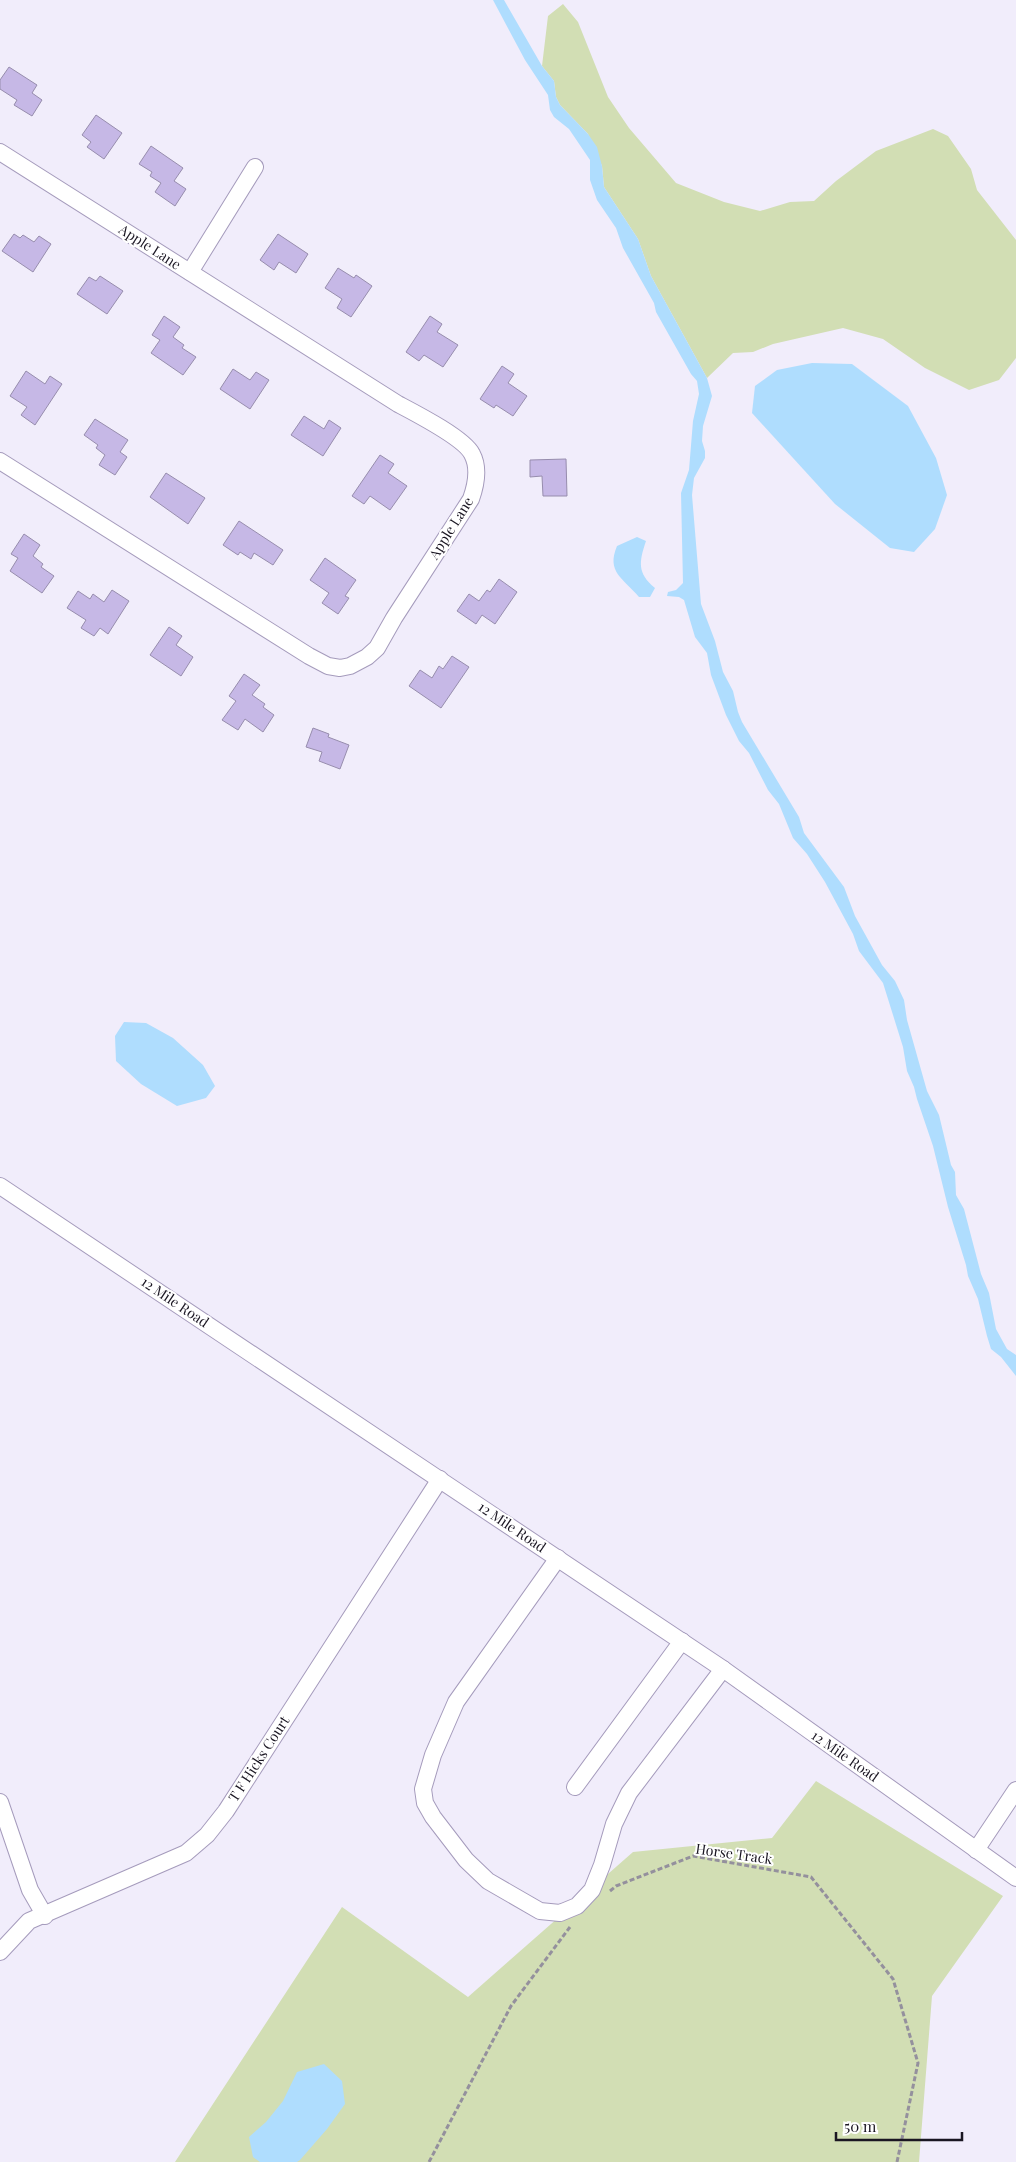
<svg xmlns="http://www.w3.org/2000/svg" width="1016" height="2162" font-family="'Playfair Display',serif">
<style>
.green{fill:#d2deb4}
.water{fill:#afddfe}
.building{fill:#c6b8e6;stroke:#978dad}
.lines{fill:none;stroke-linecap:round;stroke-linejoin:round}
.minor-casing{stroke:#a59bbc;stroke-width:18}
.path{stroke:#94909d;stroke-width:3;stroke-dasharray:5 2.5;stroke-linecap:butt}
.minor{stroke:#fff;stroke-width:16}
.labels{text-anchor:middle;stroke-width:4;stroke-linejoin:round;paint-order:stroke}
.street-label{font-size:14px;fill:#1a1622;stroke:#fff}
</style>
<rect width="100%" height="100%" fill="#f1edfb"/>
<g class="green">
<polygon points="563,4 578,22 608,97 629,128 676,183 724,202 760,211 790,202 814,201 836,181 876,151 933,129 948,136 971,169 977,190 1016,240 1016,358 999,380 969,390 925,368 883,339 843,328 773,344 753,352 733,353 707,378 651,276 638,239 604,187 602,166 588,134 560,105 556,97 554,81 542,66 548,16"/>
<polygon points="816,1781 1003,1896 932,1996 919,2162 175,2162 342,1907 468,1997 633,1852 772,1838"/>
</g>
<g class="water">
<polygon points="493,0 504,0 542,66 554,81 556,97 560,105 588,134 597,147 602,166 604,187 638,239 651,276 707,378 712,396 703,426 702,441 705,451 705,458 694,478 692,495 701,604 715,641 723,672 733,691 738,712 742,722 799,817 804,833 844,887 855,916 882,965 895,981 904,1000 907,1020 927,1091 939,1115 951,1165 955,1172 956,1195 964,1209 981,1274 989,1293 996,1329 1007,1349 1016,1355 1016,1376 1001,1357 991,1349 987,1336 978,1299 968,1276 966,1265 948,1207 933,1146 917,1099 914,1087 907,1071 903,1047 883,983 859,951 853,934 825,882 807,854 793,838 779,804 768,790 749,753 739,741 726,715 711,675 707,653 695,637 684,600 679,597 667,596 668,592 676,590 683,583 681,493 689,470 693,421 699,394 697,381 691,374 656,312 654,303 623,248 616,228 597,200 590,180 590,160 569,129 554,117 550,110 548,95 525,60"/>
<polygon points="812,363 852,364 908,406 936,458 947,495 935,529 914,552 890,548 835,504 752,413 755,386 777,370"/>
<path d="M637 537 646 541C639 562 637 573 655 588L650 597H639C623 578 606 572 617 546Z"/>
<polygon points="124,1022 146,1023 173,1038 203,1065 215,1086 206,1098 177,1106 141,1084 116,1061 115,1036"/>
<polygon points="324,2064 342,2081 345,2104 327,2129 300,2160 297,2162 260,2162 253,2157 249,2137 266,2122 283,2101 297,2072"/>
</g>
<g class="building">
<polygon points="9,67 37,85 32,93 42,100 32,116 14,105 17,100 0,89 0,80"/>
<polygon points="96,115 122,133 104,159 87,147 91,142 82,135"/>
<polygon points="151,146 183,168 174,181 186,189 175,206 155,192 161,183 150,176 152,172 139,164"/>
<polygon points="14,234 20,238 23,235 34,242 39,236 51,244 33,272 2,251"/>
<polygon points="278,234 308,254 296,273 279,262 274,270 260,260"/>
<polygon points="338,268 354,278 356,275 372,286 351,317 337,308 342,299 325,288"/>
<polygon points="100,276 123,291 107,314 77,294 89,277 96,281"/>
<polygon points="164,316 180,327 173,337 184,345 182,348 196,357 183,375 151,353 160,340 152,335"/>
<polygon points="430,316 442,324 437,332 458,345 443,367 424,355 419,361 406,352"/>
<polygon points="502,366 514,374 508,383 527,396 513,416 496,405 494,408 480,399"/>
<polygon points="233,369 250,380 256,372 269,380 250,409 220,389"/>
<polygon points="26,371 45,384 50,376 62,384 35,425 21,415 27,407 10,396"/>
<polygon points="304,416 324,429 329,420 341,428 323,456 291,435"/>
<polygon points="95,419 128,440 120,452 127,457 115,475 99,465 105,455 96,448 98,445 84,435"/>
<polygon points="380,455 394,464 388,473 407,486 390,510 370,496 364,504 352,496"/>
<polygon points="566,459 567,496 543,496 542,476 530,477 530,460"/>
<polygon points="166,473 205,498 188,524 150,497"/>
<polygon points="239,521 283,550 273,565 254,553 251,559 240,552 238,555 223,545"/>
<polygon points="24,534 40,545 33,556 43,564 41,567 54,576 42,593 10,571 18,558 11,554"/>
<polygon points="325,558 356,580 345,596 349,598 338,614 322,603 329,593 310,580"/>
<polygon points="499,579 517,592 495,624 482,615 476,624 457,611 469,594 479,601 487,590 490,592"/>
<polygon points="112,590 129,601 108,634 100,628 94,636 81,628 86,620 67,608 78,591 90,599 93,594 104,602"/>
<polygon points="169,627 182,636 176,645 193,657 181,676 150,655"/>
<polygon points="452,656 469,667 441,708 409,686 420,670 432,678 439,666 443,669"/>
<polygon points="244,674 260,685 252,695 265,704 263,707 274,715 263,732 245,719 238,730 222,720 236,701 229,696"/>
<polygon points="313,728 329,734 328,737 349,745 340,769 319,761 322,752 306,747"/>
</g>
<g class="lines">
<defs>
<g id="minor">
<path d="M0 152 398 404C415 413 464 438 472 454 479 467 476 485 471 499L394 618 377 648 367 657 350 666 340 668 328 666 309 656 0 461"/>
<polyline points="190,272 255,167"/>
<polyline points="0,1186 723,1669 1016,1878"/>
<polyline points="558,1558 456,1702 433,1755 423,1789 425,1803 433,1817 466,1860 488,1881 540,1911 560,1913 577,1906 592,1890 602,1865 614,1824 629,1793 723,1669"/>
<polyline points="575,1787 682,1641"/>
<polyline points="0,1802 30,1890 45,1916"/>
<polyline points="976,1850 1016,1790"/>
<polyline points="0,1952 29,1921 186,1853 207,1835 226,1811 440,1479"/>
</g>
</defs>
<use href="#minor" class="minor-casing"/>
<g class="path">
<polyline points="610,1891 616,1886 693,1856 811,1877 893,1979 918,2063 897,2162"/>
<polyline points="429,2162 511,2006 570,1927"/>
</g>
<use href="#minor" class="minor"/>
</g>
<g class="labels">
<g class="street-label">
<text transform="translate(150 247) rotate(33)" y="5">Apple Lane</text>
<text transform="translate(451 528) rotate(-58)" y="5">Apple Lane</text>
<text transform="translate(175 1302) rotate(34)" y="5">12 Mile Road</text>
<text transform="translate(512 1527) rotate(34)" y="5">12 Mile Road</text>
<text transform="translate(845 1756) rotate(35)" y="5">12 Mile Road</text>
<text transform="translate(259 1759) rotate(-57)" y="5">T F Hicks Court</text>
<text transform="translate(734 1854) rotate(8)" y="5">Horse Track</text>
</g>
</g>
<path d="M836 2132v8h126v-8" fill="none" stroke="#1a1622" stroke-width="2.5"/>
<text x="844" y="2132" font-size="15" fill="#1a1622" stroke="#ffffff" stroke-width="4" paint-order="stroke">50 m</text>
</svg>
